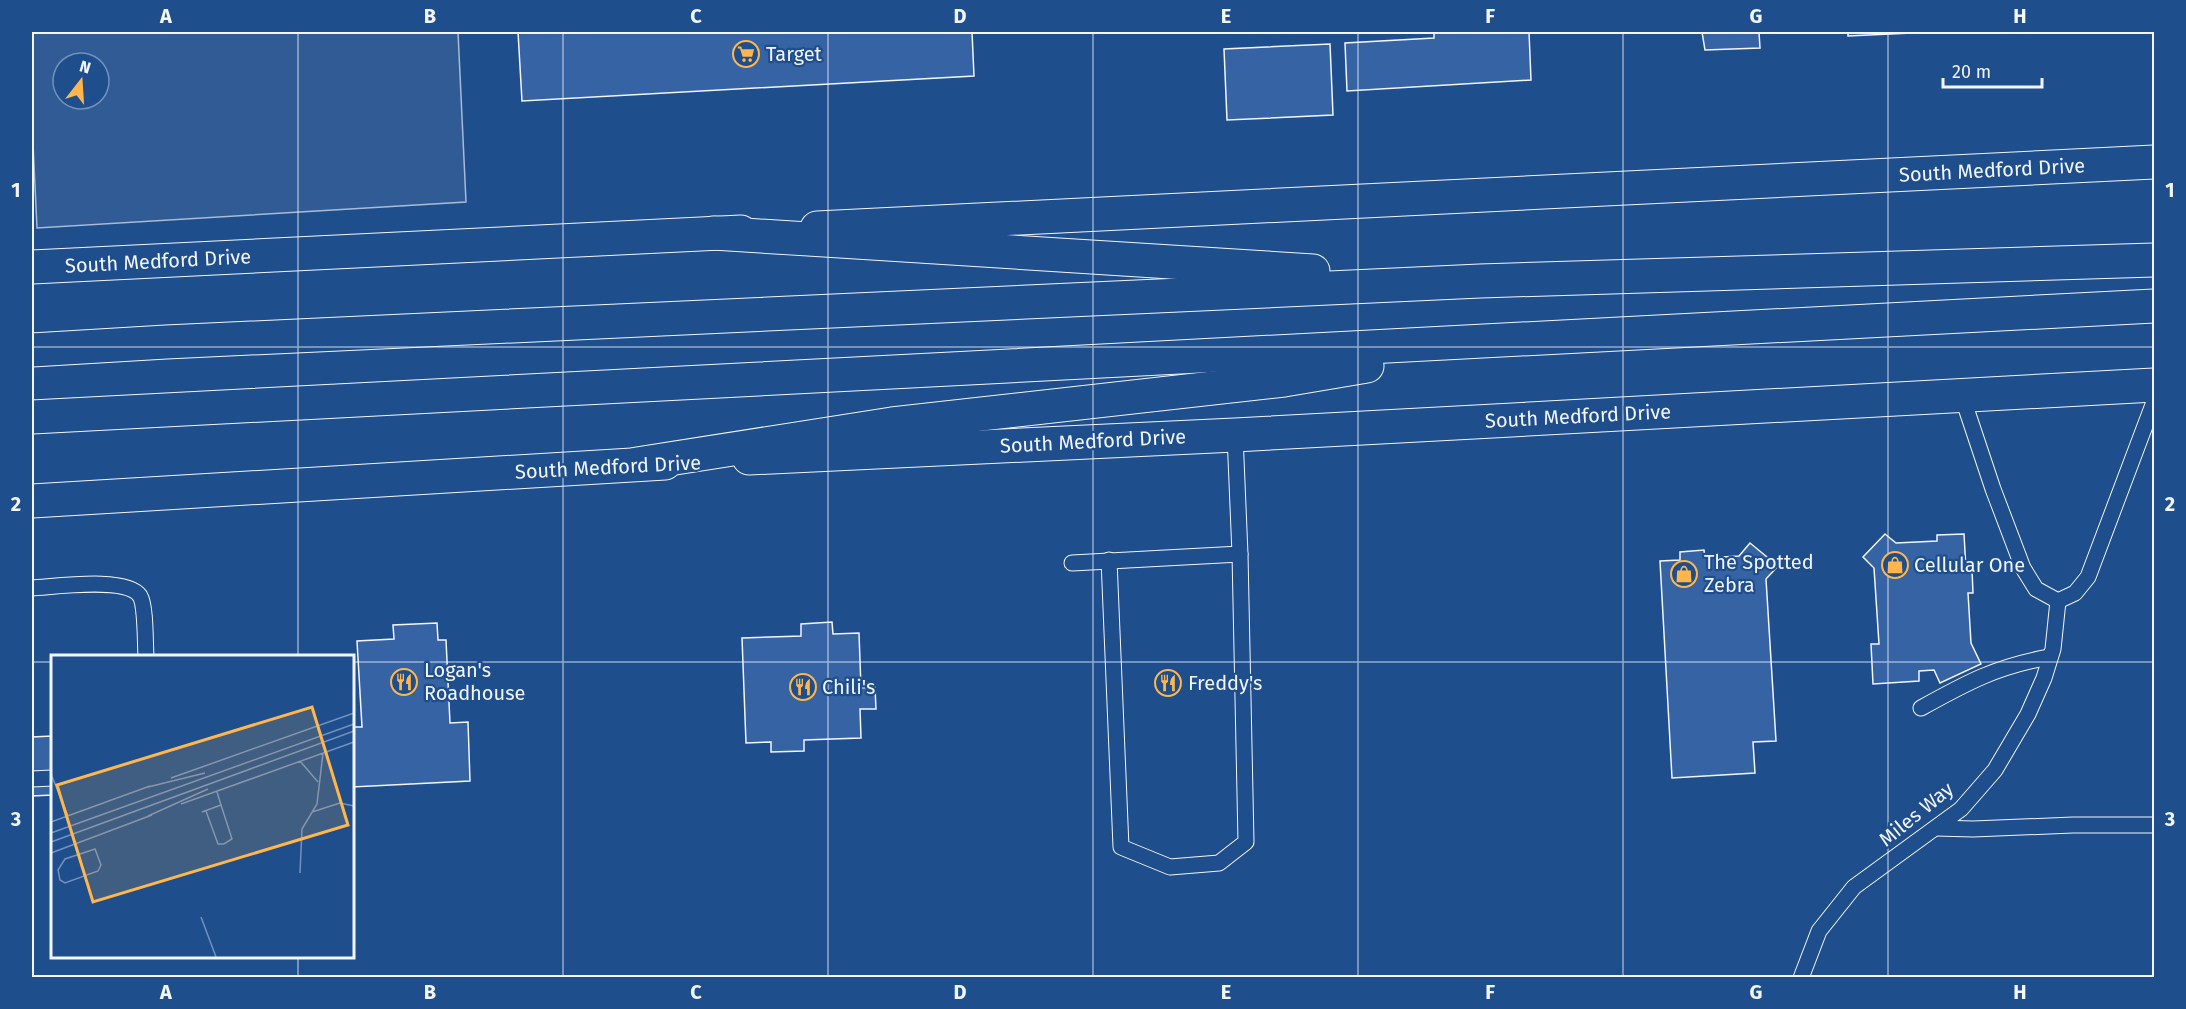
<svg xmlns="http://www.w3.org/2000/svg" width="2186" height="1009" font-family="'Fira Sans',sans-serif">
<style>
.parking{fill:#305b95;stroke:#a8bbd7;stroke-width:1.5;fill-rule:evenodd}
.building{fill:#3563a3;stroke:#f2f6ff;stroke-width:1.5}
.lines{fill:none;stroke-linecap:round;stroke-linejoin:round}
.lane-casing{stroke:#f2f6ff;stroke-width:17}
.secondary-casing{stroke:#f2f6ff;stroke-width:35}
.highway-casing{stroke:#f2f6ff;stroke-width:35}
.lane{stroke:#1f4e8c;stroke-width:15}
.secondary{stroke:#1f4e8c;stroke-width:33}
.highway{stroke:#1f4e8c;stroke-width:33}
.grid{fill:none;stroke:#f2f6ff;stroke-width:1.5;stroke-opacity:0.55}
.labels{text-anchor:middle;stroke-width:4.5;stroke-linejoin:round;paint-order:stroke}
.poi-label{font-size:20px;fill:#f2f6ff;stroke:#1f4e8c;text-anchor:start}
.street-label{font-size:20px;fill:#f2f6ff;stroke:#1f4e8c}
.inset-road{fill:none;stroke:#7391ba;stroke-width:1.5}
.view{fill:#ffb74d;fill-opacity:0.15;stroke:#ffb74d;stroke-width:3}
.inset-edge{fill:none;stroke:#f2f6ff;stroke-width:3}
.neatline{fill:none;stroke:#f2f6ff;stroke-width:2}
.grid-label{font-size:20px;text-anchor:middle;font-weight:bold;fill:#f2f6ff}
</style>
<rect width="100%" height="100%" fill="#1f4e8c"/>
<path class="parking" d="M32 32H458L466 202 37 228 32 123ZM63 63H99V99H63Z"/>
<g class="building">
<polygon points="518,32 972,32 974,76 522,101"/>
<polygon points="1434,32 1529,32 1531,80 1347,91 1345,43 1434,38"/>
<polygon points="1702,32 1759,32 1760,48 1705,50"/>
<polygon points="1848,32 1934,32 1848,36"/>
<polygon points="1330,44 1333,115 1227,120 1224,49"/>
<polygon points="1885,534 1896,543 1937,541 1937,535 1964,534 1966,569 1972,570 1973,593 1968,593 1971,643 1981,664 1940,683 1934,670 1919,671 1919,681 1873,684 1871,644 1879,644 1874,568 1863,557"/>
<polygon points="1750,543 1778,566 1766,579 1776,741 1753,742 1755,773 1672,778 1660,561 1680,560 1680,552 1704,550 1705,558 1739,556"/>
<polygon points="832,622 833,634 859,633 861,688 875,687 876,709 860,709 861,738 804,740 804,751 771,752 771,742 746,743 742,638 801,636 801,624"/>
<polygon points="437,623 438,640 446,640 450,723 468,722 470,781 352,787 352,727 362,727 357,641 394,639 393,625"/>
<polygon points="52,736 52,795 32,796 32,737"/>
</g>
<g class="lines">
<defs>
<g id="lane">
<polyline points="1962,396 1993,489 2023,568 2036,589 2058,601"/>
<polyline points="1109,560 1121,847 1170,867 1219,863 1246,842 1240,554"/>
<polyline points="1072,563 1240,554 1235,435"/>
<path d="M32 588C54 587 127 576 140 596 146 606 145 644 146 656"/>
<polyline points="2058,601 2075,593 2088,577 2154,402"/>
<path d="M1921 708C1966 683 1997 666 2050 657"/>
<polyline points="32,779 52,778"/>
<polyline points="1936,828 1973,829 2073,825 2154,825"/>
<polyline points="1801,978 1819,931 1854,887 1961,809 1995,770 2028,714 2044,678 2053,649 2058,601"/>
</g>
<g id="secondary">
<polyline points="817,228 2154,162"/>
<polyline points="32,267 741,232"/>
<polyline points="749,458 1235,435 2154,385"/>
<polyline points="32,501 665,463"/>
</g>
<g id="highway">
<polyline points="713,233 1313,271"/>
<polyline points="32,350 166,342 1480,281 2154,260"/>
<polyline points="32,417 2154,306"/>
<polyline points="637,464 892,424 1284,380 1367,366"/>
</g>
</defs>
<use href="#lane" class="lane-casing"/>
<use href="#secondary" class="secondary-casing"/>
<use href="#highway" class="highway-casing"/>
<use href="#lane" class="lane"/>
<use href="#secondary" class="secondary"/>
<use href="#highway" class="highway"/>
</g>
<path class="grid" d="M298 32V656M563 32V978M828 32V978M1093 32V978M1358 32V978M1623 32V978M1888 32V978M32 347H2154M32 662H52M352 662H2154M298 956V978"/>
<defs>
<symbol id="supermarket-ring" viewBox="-11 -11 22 22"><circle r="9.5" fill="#1f4e8c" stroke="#ffb74d" stroke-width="1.5"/><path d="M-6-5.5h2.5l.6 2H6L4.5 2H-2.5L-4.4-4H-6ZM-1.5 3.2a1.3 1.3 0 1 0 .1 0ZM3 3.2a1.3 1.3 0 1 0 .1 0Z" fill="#ffb74d"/></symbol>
<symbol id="shop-ring" viewBox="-11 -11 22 22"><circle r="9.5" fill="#1f4e8c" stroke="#ffb74d" stroke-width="1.5"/><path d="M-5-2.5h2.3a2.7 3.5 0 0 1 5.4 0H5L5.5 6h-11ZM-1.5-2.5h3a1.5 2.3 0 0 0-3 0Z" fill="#ffb74d"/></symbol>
<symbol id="restaurant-ring" viewBox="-11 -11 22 22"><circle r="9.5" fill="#1f4e8c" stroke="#ffb74d" stroke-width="1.5"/><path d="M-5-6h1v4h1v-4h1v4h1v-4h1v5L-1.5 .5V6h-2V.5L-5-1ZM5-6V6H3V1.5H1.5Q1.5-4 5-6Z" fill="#ffb74d"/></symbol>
</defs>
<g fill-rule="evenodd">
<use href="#supermarket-ring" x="731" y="39" width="30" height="30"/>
<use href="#shop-ring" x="1880" y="550" width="30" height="30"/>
<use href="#shop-ring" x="1669" y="559" width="30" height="30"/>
<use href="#restaurant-ring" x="389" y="667" width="30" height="30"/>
<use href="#restaurant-ring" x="1153" y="668" width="30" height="30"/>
<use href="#restaurant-ring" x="788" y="672" width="30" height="30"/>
</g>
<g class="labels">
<g class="poi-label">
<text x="766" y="61">Target</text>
<text x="1704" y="569">The Spotted<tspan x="1704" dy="23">Zebra</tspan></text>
<text x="1914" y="572">Cellular One</text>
<text x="424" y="677">Logan's<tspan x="424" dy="23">Roadhouse</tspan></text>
<text x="1188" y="690">Freddy's</text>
<text x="822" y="694">Chili's</text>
</g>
<g class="street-label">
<text transform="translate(1992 170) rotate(-3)" y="7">South Medford Drive</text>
<text transform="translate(158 261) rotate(-3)" y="7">South Medford Drive</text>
<text transform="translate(1578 416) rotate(-3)" y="7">South Medford Drive</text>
<text transform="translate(1093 441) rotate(-3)" y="7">South Medford Drive</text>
<text transform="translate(608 467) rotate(-3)" y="7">South Medford Drive</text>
<text transform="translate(1916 814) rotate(-39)" y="7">Miles Way</text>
</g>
</g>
<g transform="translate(51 655)">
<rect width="303" height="303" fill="#1f4e8c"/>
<path class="inset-road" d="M249 106 267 127M0 119 17 161M120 123 303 58M97 132 154 118M130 149 303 87M155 156 167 189H173L181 184 170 150M151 157 170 150 166 137M261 157 289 148 303 151M97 161 157 134M0 167 99 131M0 178 303 69M0 187 303 76M44 194 50 210 47 216 14 228 9 225 7 215 14 204ZM0 198 101 160M249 218 251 174 266 149 272 98M150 262 165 302"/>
<path class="view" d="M261 52 297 170 42 247 6 130Z"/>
<rect width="303" height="303" class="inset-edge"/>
</g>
<rect width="2186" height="1009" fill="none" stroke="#1f4e8c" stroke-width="66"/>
<g transform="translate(81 81) rotate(17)"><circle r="28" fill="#1f4e8c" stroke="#7391ba" stroke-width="1.5"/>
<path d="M0-4.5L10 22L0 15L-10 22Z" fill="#ffb74d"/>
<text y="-9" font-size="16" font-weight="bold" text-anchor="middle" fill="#f2f6ff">N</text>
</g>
<path d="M1943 78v9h99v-9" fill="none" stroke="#f2f6ff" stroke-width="3"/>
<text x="1952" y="78" font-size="18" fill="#f2f6ff" stroke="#1f4e8c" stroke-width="4.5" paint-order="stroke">20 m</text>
<rect x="33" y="33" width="2120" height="943" class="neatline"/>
<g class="grid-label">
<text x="166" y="23">A</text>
<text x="430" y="23">B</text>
<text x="696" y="23">C</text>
<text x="960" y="23">D</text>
<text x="1226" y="23">E</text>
<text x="1490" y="23">F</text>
<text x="1756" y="23">G</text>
<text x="2020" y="23">H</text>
<text x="16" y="197">1</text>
<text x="2170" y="197">1</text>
<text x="16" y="511">2</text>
<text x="2170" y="511">2</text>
<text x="16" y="826">3</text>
<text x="2170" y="826">3</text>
<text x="166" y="999">A</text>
<text x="430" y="999">B</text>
<text x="696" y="999">C</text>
<text x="960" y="999">D</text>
<text x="1226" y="999">E</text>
<text x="1490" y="999">F</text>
<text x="1756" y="999">G</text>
<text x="2020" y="999">H</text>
</g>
</svg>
